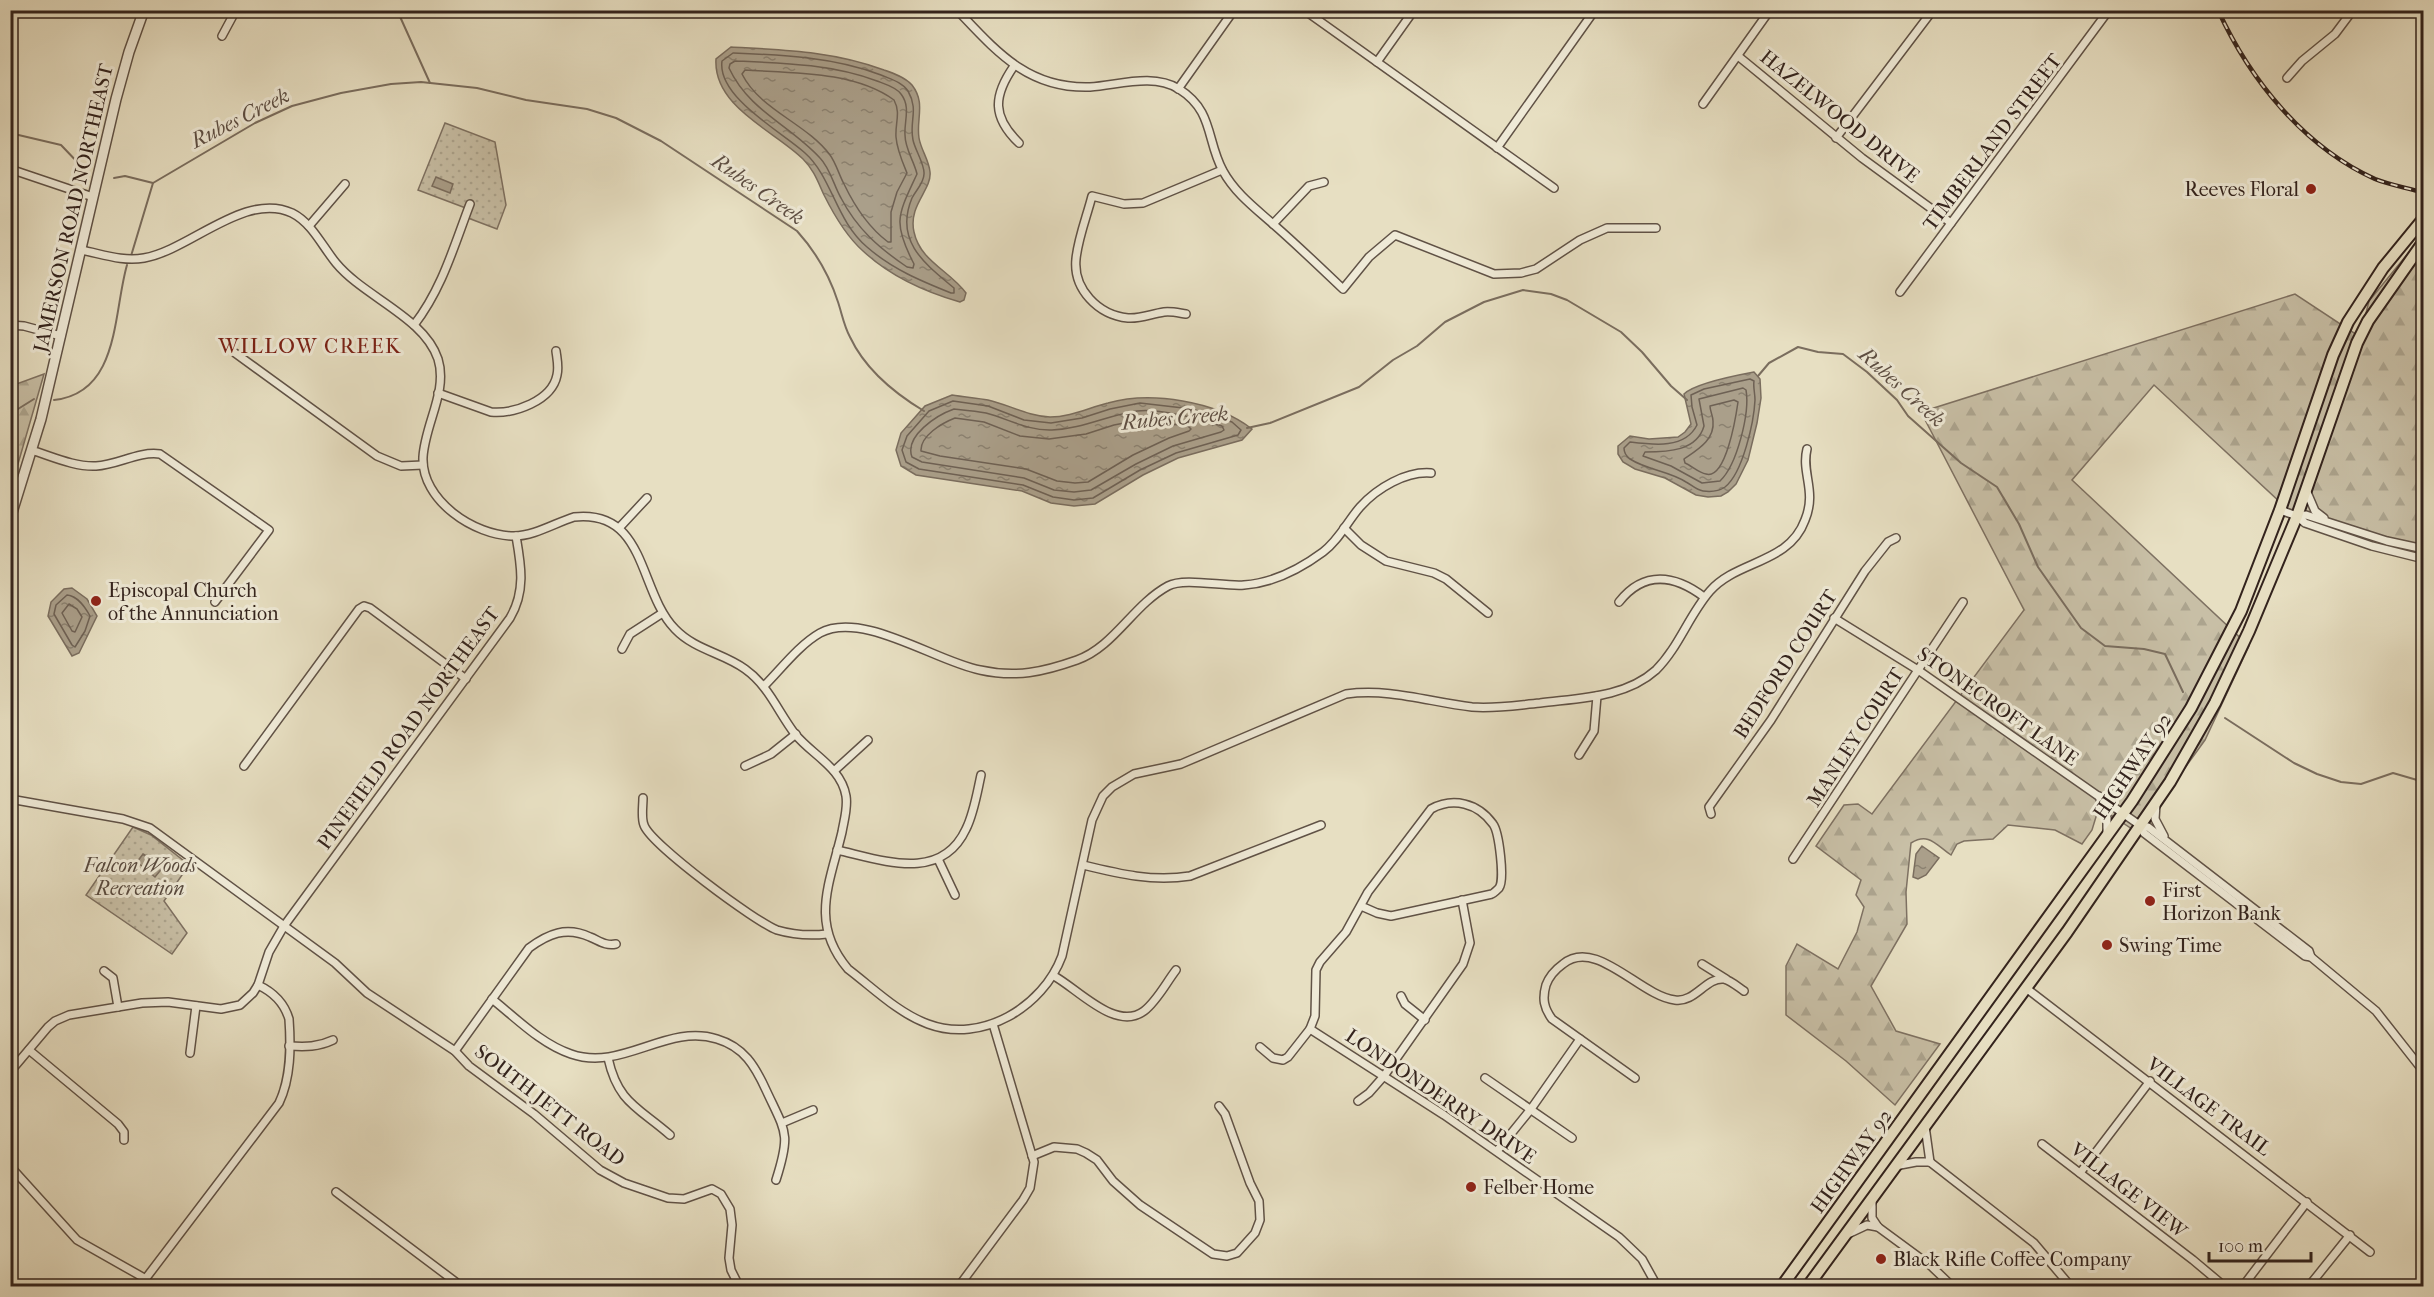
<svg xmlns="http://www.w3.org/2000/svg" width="2434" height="1297" font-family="'IM FELL French Canon',serif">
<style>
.forest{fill:url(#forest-firs);stroke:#7e7162;stroke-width:1.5}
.park{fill:url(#park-dots);stroke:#7e7162;stroke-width:1.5}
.water{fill:url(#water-ripples);stroke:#7a6d5e;stroke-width:1.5}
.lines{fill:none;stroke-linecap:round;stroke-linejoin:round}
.shore{stroke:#6e6154;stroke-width:1.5}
.stream{stroke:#7a6d5e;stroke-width:2}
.minor-casing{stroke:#605246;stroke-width:10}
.tertiary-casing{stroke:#605246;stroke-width:12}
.primary-casing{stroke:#33231d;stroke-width:14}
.minor{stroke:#efead7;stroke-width:7}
.tertiary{stroke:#efead7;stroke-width:9}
.primary{stroke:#e7dfc2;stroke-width:10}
.rail-casing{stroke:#33231d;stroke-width:4.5}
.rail{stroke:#efead7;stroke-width:2;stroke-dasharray:7;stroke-linecap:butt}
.poi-dot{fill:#8f2418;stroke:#efead7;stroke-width:2}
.labels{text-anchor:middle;stroke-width:6;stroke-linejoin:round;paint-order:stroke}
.street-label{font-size:20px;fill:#33231d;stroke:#efead7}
.poi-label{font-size:20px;fill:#33231d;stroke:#efead7;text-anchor:start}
.park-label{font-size:20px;font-style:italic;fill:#584a3f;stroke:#efead7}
.water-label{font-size:21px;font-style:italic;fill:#5d4e43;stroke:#efead7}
.neighbourhood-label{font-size:21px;letter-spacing:1.5px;fill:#7a1f14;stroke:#efead7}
</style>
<defs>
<pattern id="forest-firs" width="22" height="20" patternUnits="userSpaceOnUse" patternTransform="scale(1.5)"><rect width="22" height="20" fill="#c8bfa6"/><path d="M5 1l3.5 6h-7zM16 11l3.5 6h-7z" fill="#aca48e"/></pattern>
<pattern id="park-dots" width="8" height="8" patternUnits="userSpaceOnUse" patternTransform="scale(1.5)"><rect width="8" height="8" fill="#c8bfa6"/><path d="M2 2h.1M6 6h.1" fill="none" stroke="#aca48e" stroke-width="1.8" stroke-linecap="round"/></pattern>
<pattern id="water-ripples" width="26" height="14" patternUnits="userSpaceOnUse" patternTransform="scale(1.5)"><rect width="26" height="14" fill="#aa9f8a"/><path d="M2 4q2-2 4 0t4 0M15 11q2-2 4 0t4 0" fill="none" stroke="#8b8170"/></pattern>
</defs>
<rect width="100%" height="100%" fill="#e7dfc2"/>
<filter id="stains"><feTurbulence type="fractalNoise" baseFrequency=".00333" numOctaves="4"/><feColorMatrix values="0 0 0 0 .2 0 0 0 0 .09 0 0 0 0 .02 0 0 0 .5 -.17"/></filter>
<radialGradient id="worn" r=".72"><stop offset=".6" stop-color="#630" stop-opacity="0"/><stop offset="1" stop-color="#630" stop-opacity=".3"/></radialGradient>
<g class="forest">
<path d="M2423 235V555L2296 517 2154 385 2072 480 2249 646 2205 740 2138 833 2099 807 2092 830 2082 844 2055 830 2008 825 1993 839 1964 841 1957 844 1951 855C1936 845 1929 832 1911 843L1906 892 1907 924 1871 986 1896 1031 1940 1044 1895 1105 1846 1061 1786 1015V966L1797 944 1838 969 1857 932 1864 907 1856 895 1861 880 1816 846 1844 805 1858 804 1872 814 2024 610 1921 412 2295 294 2360 337 2369 301Z"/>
<polygon points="44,374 11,488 11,386"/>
</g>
<g class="park">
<polygon points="445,123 495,142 506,205 497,229 468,218 471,210 418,190"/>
<polygon points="133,827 151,835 189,865 164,901 187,933 172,954 86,895"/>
</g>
<g class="water">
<path d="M731 47C784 50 834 51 884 70 893 73 905 77 912 85 926 103 916 119 919 138 921 150 929 160 930 172 932 190 908 205 914 232 920 261 950 271 966 293L964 300 960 302C925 292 890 276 863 251 846 236 834 215 824 195 818 182 814 170 803 159 775 131 713 107 716 59Z"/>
<polygon points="436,177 453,184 450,193 432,186"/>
<path d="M1754 372 1760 379 1761 398 1757 423 1748 460 1736 484 1728 492 1721 496 1708 497 1696 495 1665 478 1635 469 1623 462 1618 454V446L1630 436 1649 439 1678 437 1685 432 1691 424 1684 394C1694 384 1738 375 1754 372Z"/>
<path d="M952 395C964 397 976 398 988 400 1010 405 1027 416 1050 417 1070 417 1088 408 1108 403 1151 391 1216 401 1252 429L1242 440 1178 458 1143 475 1095 504 1074 506 1051 503 1022 491 916 475 901 466 896 450 901 433 925 406Z"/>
<polygon points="72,588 87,599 97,616 79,653 72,656 48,616 51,602 64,589"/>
<polygon points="1922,846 1939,858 1926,875 1918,879 1913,877 1916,854"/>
<polygon points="143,854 164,866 155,877 137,862"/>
</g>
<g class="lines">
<g class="shore">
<path d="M733 53C783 55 834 57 881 75 890 79 902 82 908 91 919 110 909 121 913 140 915 150 925 165 924 174 924 183 916 190 912 198 894 241 925 264 954 288V293H951C921 281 892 269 867 247 836 221 832 177 805 153 782 132 717 97 722 61Z"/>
<path d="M735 61C783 63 831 64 877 81 885 84 896 87 901 94 911 107 904 121 905 135 905 149 914 161 917 174 898 215 892 222 914 264L913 268 907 267C879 248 857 229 841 198 834 186 830 168 820 158 790 125 749 111 729 68L730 64Z"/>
<path d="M745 70C792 73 854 71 894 100 901 113 895 123 896 137 897 150 902 161 907 173L897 192 891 212V242H888C868 227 855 207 844 184 839 175 836 163 830 155 806 123 760 110 742 74Z"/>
<path d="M1750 379 1754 381C1753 387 1755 393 1755 400 1754 421 1743 473 1725 487 1719 491 1710 492 1703 491 1696 490 1692 485 1686 482 1669 471 1647 470 1630 459 1626 456 1624 453 1624 448L1630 442C1654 445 1685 449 1697 425L1692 407 1691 395 1704 389Z"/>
<path d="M1743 388 1746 390C1750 413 1737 465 1720 481L1702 483 1671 466 1643 456 1645 452C1668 452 1697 451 1704 426L1699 399Z"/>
<path d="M1734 400 1738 402C1736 416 1726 480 1706 474 1699 473 1692 466 1685 463L1684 459C1697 450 1715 440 1713 421 1713 416 1710 411 1710 406Z"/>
<polygon points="953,401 988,406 1024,420 1051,423 1082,418 1110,409 1140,403 1192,409 1232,422 1241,430 1238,435 1176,453 1140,470 1093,498 1074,500 1053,497 1023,485 919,469 906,462 902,450 907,436 929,411"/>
<path d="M954 409C964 410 976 411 986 413 1009 419 1028 431 1052 430 1082 429 1108 415 1137 411 1160 408 1199 419 1222 426L1224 430 1221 432 1173 446 1136 464 1091 490 1074 492 1054 490 1024 478 922 462 912 457C904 436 937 415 954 409Z"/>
<path d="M955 418 984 422 1020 436 1049 439 1086 434 1114 425 1140 420 1188 426 1191 429 1189 431 1169 438 1133 455 1088 482 1075 483 1057 481 1026 469 940 456 921 451C920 436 942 423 955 418Z"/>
<path d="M67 595C78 596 85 607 90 616L85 631 75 647 72 645 54 614 56 605Z"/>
<polygon points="69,604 77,609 82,617 75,632 72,631 62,613"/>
</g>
<g class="stream">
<polyline points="397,10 430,83"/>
<polyline points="10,133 61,145 82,167"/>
<polyline points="114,178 125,176 153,183"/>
<path d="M131 256 153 183 255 123 292 106 341 93 391 84 421 82 477 88 526 100 587 109 616 118 661 141 797 231C816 252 829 274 838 302 842 314 844 326 850 337 865 369 894 393 924 411"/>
<polyline points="1758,376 1769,363 1798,347 1818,352 1843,354 1867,372 1897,400 1908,416 1961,463 1997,487 2019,524 2038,567 2081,628 2105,646 2144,649 2165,654 2183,692"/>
<path d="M54 400C120 393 113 313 127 265"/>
<polyline points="10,414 34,399"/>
<polyline points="1247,428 1270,423 1359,387 1393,360 1417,346 1445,322 1484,302 1523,290 1551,294 1567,300 1621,332 1642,352 1671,386 1687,400"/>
<polyline points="2225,718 2294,763 2317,774 2341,782 2361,784 2393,773 2424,782"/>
</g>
<defs>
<g id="minor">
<path d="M957 10C997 52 1028 89 1090 87 1119 85 1153 73 1179 89 1214 111 1206 140 1223 171 1235 193 1255 208 1273 224 1297 245 1320 267 1343 289L1369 257 1395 235 1494 274 1521 273 1536 269 1580 240 1607 228H1656"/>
<polyline points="1304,10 1554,188"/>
<polyline points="10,13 12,10"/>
<polyline points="222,36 236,10"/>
<polyline points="1738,56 1862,158 1951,223"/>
<polyline points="1377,62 1414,10"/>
<path d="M1014 66C993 96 992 117 1019 143"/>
<polyline points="2287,78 2302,61 2335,34 2353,10"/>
<polyline points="1178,89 1234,10"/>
<polyline points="1703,104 1770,10"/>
<polyline points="1836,138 1933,10"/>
<polyline points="1497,148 1595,10"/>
<polyline points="10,169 93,197"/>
<polyline points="1273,224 1309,186 1324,182"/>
<polyline points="309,226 345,184"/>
<path d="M81 250C102 254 123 262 144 258 190 250 245 191 292 213 312 223 322 246 336 263 364 297 424 317 438 359 448 391 425 424 423 457 421 500 474 536 514 536 534 536 555 523 574 517 647 509 638 591 675 629 695 650 723 653 745 669 769 686 778 712 795 734 812 755 841 767 846 796 848 808 844 820 842 832 830 883 809 923 848 969 873 988 898 1013 928 1024 982 1044 1043 1007 1062 956L1092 820 1103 796 1112 787 1134 774 1181 764 1346 694C1390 688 1429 702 1472 707 1495 709 1518 705 1540 703 1579 698 1625 698 1656 670 1679 647 1689 615 1710 591 1737 560 1789 564 1805 520 1817 491 1801 473 1807 449"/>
<polyline points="1900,292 2109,10"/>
<path d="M1186 314C1179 313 1171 311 1164 312 1151 314 1140 319 1128 318 1098 315 1073 289 1076 259 1078 238 1087 216 1092 196L1124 204 1143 203 1222 170"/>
<polyline points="10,325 24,326 61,336"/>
<path d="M414 325C442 289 454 246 470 204"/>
<polyline points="235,353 377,456 401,466 423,465"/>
<path d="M438 393 491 412C514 414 552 401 557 375 559 367 557 359 556 351"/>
<path d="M31 450C51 456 74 467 96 466 118 465 138 451 160 454L269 530 215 602"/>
<polyline points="2306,490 2315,511 2324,518"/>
<polyline points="2280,510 2297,516 2305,523 2372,546 2424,559"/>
<polyline points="2297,516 2306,515 2387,541 2424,549"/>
<polyline points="619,528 647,498"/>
<polyline points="1344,528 1361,545 1386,561 1434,573 1446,579 1488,613"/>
<path d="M1619 602C1644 570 1675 575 1704 597"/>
<polyline points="1834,618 1918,670 2141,826 2148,827 2309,951 2311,957 2376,1011 2424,1072"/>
<polyline points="622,649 630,634 661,614"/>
<path d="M764 686C781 669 799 645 820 633 862 610 937 662 980 670 1016 678 1043 672 1077 660 1114 647 1133 605 1168 586 1184 577 1225 587 1244 585 1273 583 1300 569 1323 552 1339 540 1347 522 1360 507 1377 488 1406 471 1431 473"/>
<polyline points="1579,755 1594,731 1597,696"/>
<polyline points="244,766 359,609 364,606 370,608 466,679"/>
<polyline points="745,766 771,754 796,734"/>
<polyline points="834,771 868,740"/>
<polyline points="2099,796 2107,818 2107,834"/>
<path d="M643 798C643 806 641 818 644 825 650 844 757 923 777 930 794 935 809 936 827 934"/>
<polyline points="10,799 123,819 150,828 335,963 367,993 455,1051 469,1066 534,1114 600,1170 624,1183 668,1198 684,1199 712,1189 721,1194 730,1209 732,1225 729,1258 731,1270 739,1286"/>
<polyline points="2156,804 2155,819 2164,836"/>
<polyline points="1711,814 1709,807 1771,720 1865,571 1888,542 1896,538"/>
<polyline points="2141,826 2144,833 2305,956 2311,957"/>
<path d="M837 850C882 860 941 883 966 829 974 813 977 793 981 775"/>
<polyline points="938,859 955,895"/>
<polyline points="1793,859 1963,602"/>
<path d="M1083 865C1120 874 1153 882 1190 876L1321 825"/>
<polyline points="1702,964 1726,979"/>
<polyline points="104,971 113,978 118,1007"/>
<path d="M1054 976C1078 989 1116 1032 1144 1011 1157 1001 1166 983 1176 970"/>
<polyline points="2026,988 2370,1252"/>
<polyline points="1401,996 1405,1004 1425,1020"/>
<path d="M492 999C516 1018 541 1044 571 1054 622 1072 667 1023 717 1039 744 1047 755 1066 766 1090 786 1133 791 1133 776 1180"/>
<polyline points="1310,1029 1444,1115 1619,1237 1642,1259 1657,1286"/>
<path d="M289 1046C306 1047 318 1047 333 1040"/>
<path d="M1260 1047 1273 1058 1283 1060 1288 1057 1310 1029 1315 1016 1316 970 1320 962 1346 932 1368 892 1431 809C1453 797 1478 803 1493 824 1499 832 1505 880 1499 888 1499 888 1493 894 1492 894L1391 916 1377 913 1361 906"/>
<polyline points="29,1050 118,1124 124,1132 124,1140"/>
<path d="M455 1051 529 948C548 934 566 926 590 937 600 941 605 946 616 944"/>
<polyline points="190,1053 196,1006"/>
<path d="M608 1058C618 1103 638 1107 670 1135"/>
<path d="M10 1072 48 1027 55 1021 69 1015 142 1003 168 1002 221 1009 240 1005 253 993 258 985 269 952 284 926 510 618C526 591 521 565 516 536"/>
<polyline points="1485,1078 1572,1138"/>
<path d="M1635 1078 1552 1019C1544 1008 1542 999 1546 985 1549 977 1556 969 1563 964 1596 937 1640 996 1675 1000 1695 1003 1706 977 1724 979 1730 980 1738 987 1744 991"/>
<polyline points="1358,1101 1369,1093 1384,1076 1463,964 1470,943 1462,900"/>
<polyline points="782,1123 813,1110"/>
<polyline points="1925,1126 1930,1162"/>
<polyline points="2042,1144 2193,1260 2224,1286"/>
<polyline points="1497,1151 1531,1109 1580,1039"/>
<polyline points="1032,1156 1054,1147 1077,1149 1086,1153 1097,1160 1113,1181 1140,1205 1213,1254 1227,1256 1237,1253 1255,1233 1260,1220 1259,1201 1250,1183 1225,1114 1219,1106"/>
<polyline points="1930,1162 2034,1243 2067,1282 2068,1286"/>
<polyline points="10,1166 77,1240 146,1279"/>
<polyline points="1895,1166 1916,1162 1930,1162"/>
<polyline points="2080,1173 2150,1081"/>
<polyline points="336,1192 461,1286"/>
<polyline points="1872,1201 1872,1218 1878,1227 1931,1266 1952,1286"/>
<polyline points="1850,1233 1867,1225 1878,1227"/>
<path d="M140 1286 279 1103C291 1078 291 1047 289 1019 284 1002 273 992 258 985"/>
<polyline points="959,1286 1023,1200 1030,1188 1034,1162 993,1024"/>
<polyline points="2243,1286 2307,1202"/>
<polyline points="2309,1286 2350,1235"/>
</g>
<polyline id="tertiary" points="10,519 41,419 116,99 129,52 144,10"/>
<g id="primary">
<polyline points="1782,1286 2132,801 2191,708 2241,611 2280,510 2333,355 2348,322 2383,268 2424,218"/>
<polyline points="1808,1286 2067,932 2170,782 2215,703 2249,631 2297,516 2357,343 2368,321 2424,241"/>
</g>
</defs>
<use href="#minor" class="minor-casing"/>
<use href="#tertiary" class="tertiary-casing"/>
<use href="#primary" class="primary-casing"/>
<use href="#minor" class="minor"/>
<use href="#tertiary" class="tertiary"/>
<use href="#primary" class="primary"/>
<defs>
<path id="rail" d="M2218 10C2250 80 2304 147 2375 179 2390 185 2408 188 2424 193"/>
</defs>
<use href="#rail" class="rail-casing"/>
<use href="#rail" class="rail"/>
</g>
<g class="poi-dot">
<circle cx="2311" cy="189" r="6"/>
<circle cx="96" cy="601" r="6"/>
<circle cx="2150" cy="901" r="6"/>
<circle cx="2107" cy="945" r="6"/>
<circle cx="1471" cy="1187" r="6"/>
<circle cx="1881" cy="1259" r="6"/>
</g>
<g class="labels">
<g class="street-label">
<text transform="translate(1840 116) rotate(39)" y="7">HAZELWOOD DRIVE</text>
<text transform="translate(1992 142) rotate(-53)" y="7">TIMBERLAND STREET</text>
<text transform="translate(73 208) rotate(-77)" y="7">JAMERSON ROAD NORTHEAST</text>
<text transform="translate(1785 664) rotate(-57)" y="7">BEDFORD COURT</text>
<text transform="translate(1998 706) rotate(35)" y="7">STONECROFT LANE</text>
<text transform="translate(408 728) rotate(-54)" y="7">PINEFIELD ROAD NORTHEAST</text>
<text transform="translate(1855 737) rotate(-57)" y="7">MANLEY COURT</text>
<text transform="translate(2132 766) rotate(-56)" y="7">HIGHWAY 92</text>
<text transform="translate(1441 1096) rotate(34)" y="7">LONDONDERRY DRIVE</text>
<text transform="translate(550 1105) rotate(38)" y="7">SOUTH JETT ROAD</text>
<text transform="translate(2209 1106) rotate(37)" y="7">VILLAGE TRAIL</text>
<text transform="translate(1851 1161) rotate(-54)" y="7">HIGHWAY 92</text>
<text transform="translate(2129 1190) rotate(38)" y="7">VILLAGE VIEW</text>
</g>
<g class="poi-label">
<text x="2299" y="196" text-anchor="end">Reeves Floral</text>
<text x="108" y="597">Episcopal Church<tspan x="108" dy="23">of the Annunciation</tspan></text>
<text x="2162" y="897">First<tspan x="2162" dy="23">Horizon Bank</tspan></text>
<text x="2119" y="952">Swing Time</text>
<text x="1483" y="1194">Felber Home</text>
<text x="1893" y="1266">Black Rifle Coffee Company</text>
</g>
<g class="park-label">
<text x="140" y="872">Falcon Woods<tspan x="140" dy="23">Recreation</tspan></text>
</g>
<g class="water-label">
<text transform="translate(240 118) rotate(-27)" y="7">Rubes Creek</text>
<text transform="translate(758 189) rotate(35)" y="7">Rubes Creek</text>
<text transform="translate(1902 387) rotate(42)" y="7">Rubes Creek</text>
<text transform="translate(1175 418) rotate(-5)" y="7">Rubes Creek</text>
</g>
<g class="neighbourhood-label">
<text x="310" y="353">WILLOW CREEK</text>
</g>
</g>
<rect width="2434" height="1297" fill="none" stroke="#e7dfc2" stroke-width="36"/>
<rect x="12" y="12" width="2410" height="1273" fill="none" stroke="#33231d" stroke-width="3"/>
<rect x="18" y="18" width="2398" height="1261" fill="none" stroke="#33231d" stroke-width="1.5"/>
<path d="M2209 1252v9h102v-9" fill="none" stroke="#33231d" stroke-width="3"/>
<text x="2218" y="1252" font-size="18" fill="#33231d" stroke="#efead7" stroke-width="4.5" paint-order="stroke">100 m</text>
<rect width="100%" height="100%" filter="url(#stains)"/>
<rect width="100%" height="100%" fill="url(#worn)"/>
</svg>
